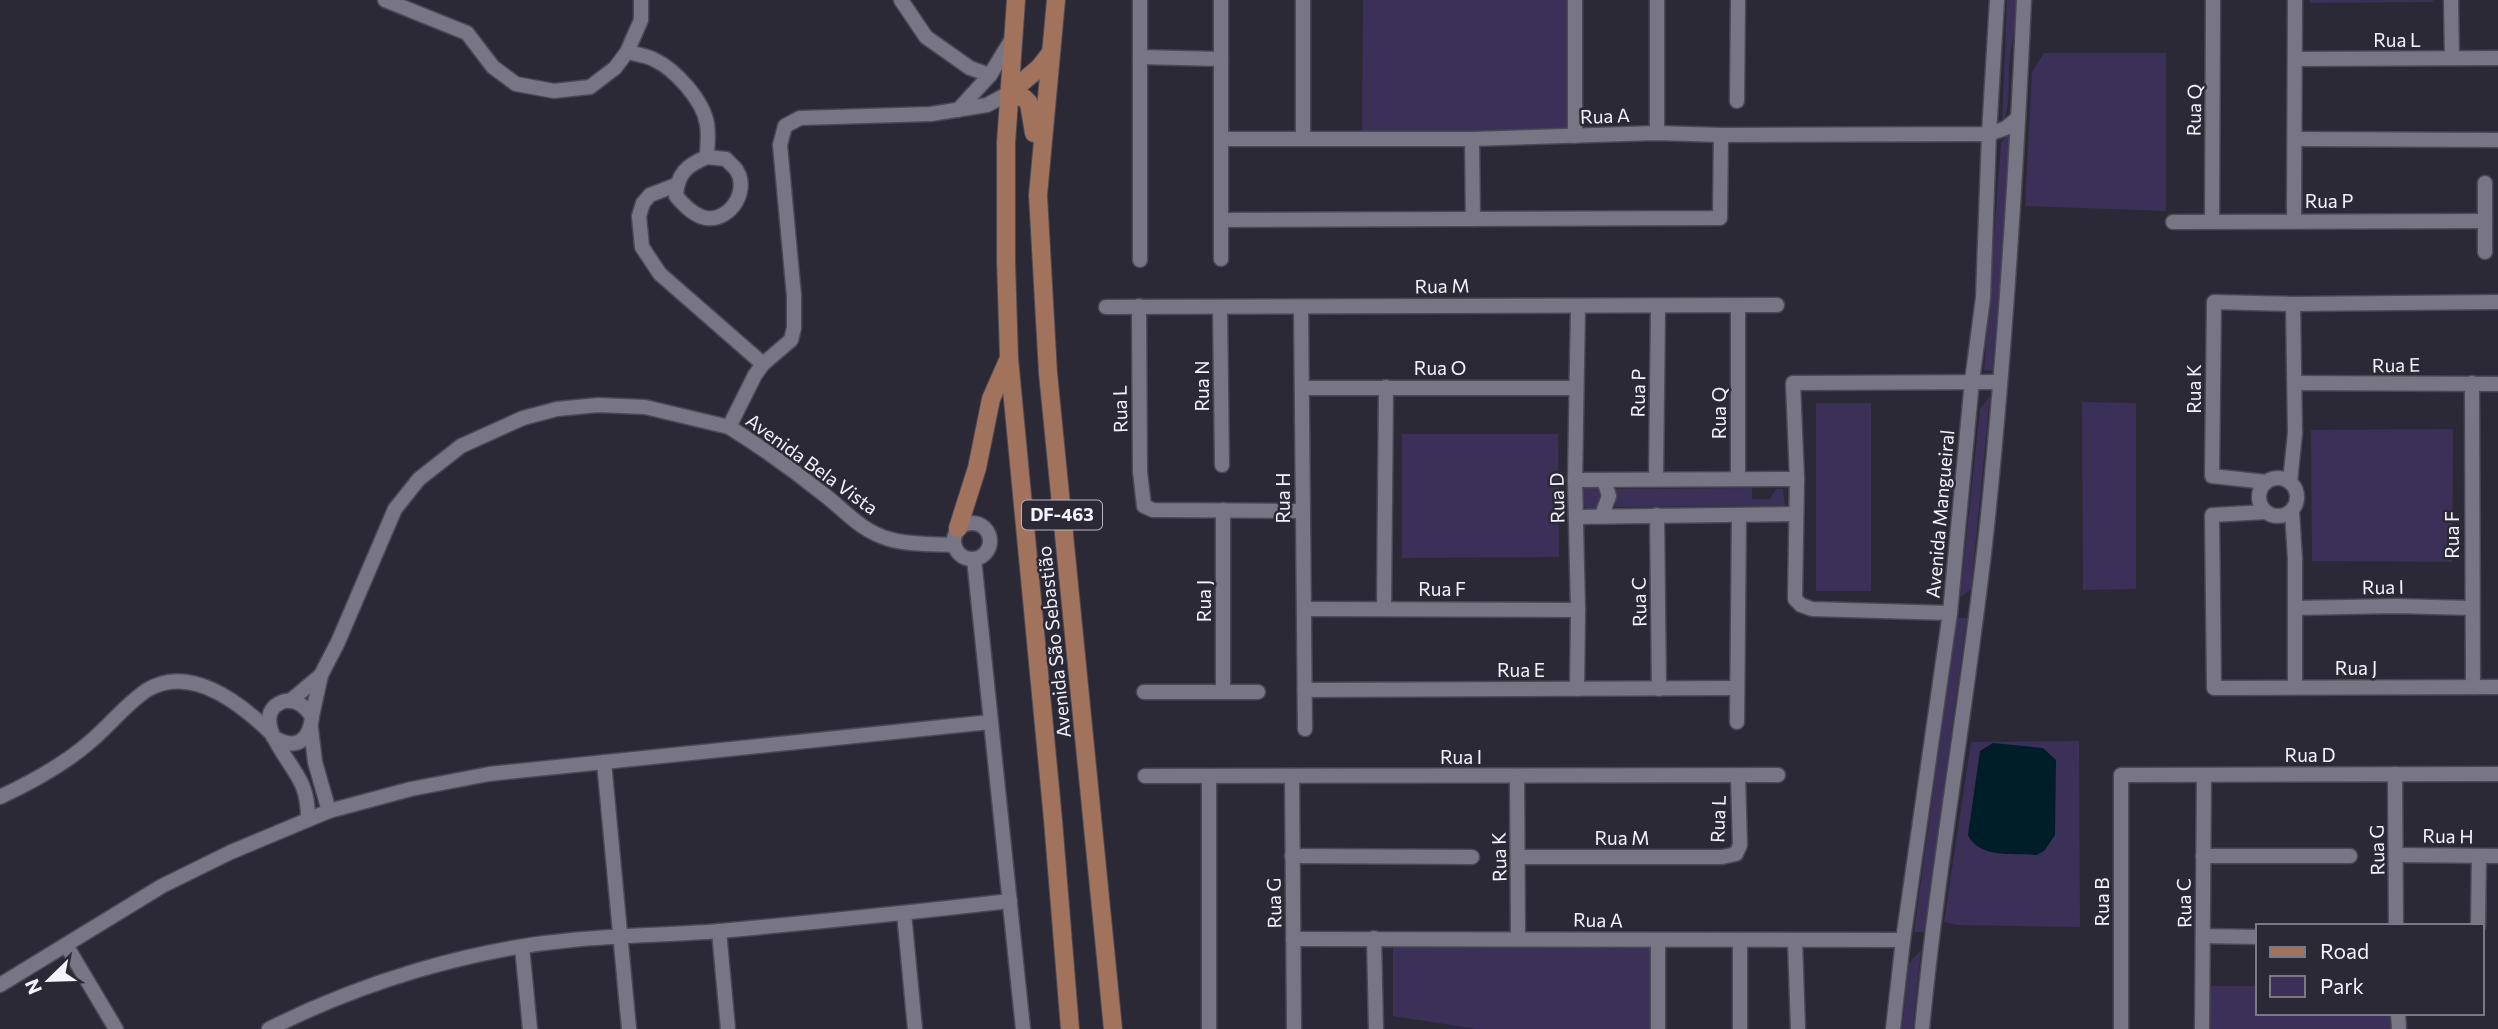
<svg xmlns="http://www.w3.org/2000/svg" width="2498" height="1029" font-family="Commissioner,sans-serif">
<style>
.green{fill:#3b3058}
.water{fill:#001e28}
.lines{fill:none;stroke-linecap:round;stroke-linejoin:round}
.minor-casing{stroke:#4a4852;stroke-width:17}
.major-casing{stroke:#4a4852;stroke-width:20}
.minor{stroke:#787584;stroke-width:14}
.major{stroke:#a1725c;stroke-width:18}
.labels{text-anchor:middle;stroke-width:5;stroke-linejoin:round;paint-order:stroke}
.shield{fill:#2c2936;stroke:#b8b6bf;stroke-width:2}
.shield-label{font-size:18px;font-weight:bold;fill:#f4f2fa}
.street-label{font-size:19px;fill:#f4f2fa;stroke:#2c2936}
</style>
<rect width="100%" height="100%" fill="#2c2936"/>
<g class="green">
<polygon points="1363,0 1571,0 1571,124 1567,131 1561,134 1362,134"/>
<path d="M2007 0H2017C2017 23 2011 43 2009 66 2008 85 2011 108 2002 125Z"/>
<polygon points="2310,0 2433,0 2433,2 2310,3"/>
<polygon points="2044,53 2166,53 2166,211 2025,206 2032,72"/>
<polygon points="2011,130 1993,371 1984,370 2001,143"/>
<polygon points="1990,396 1971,589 1960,598 1980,409"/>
<polygon points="2082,402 2136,403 2136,589 2083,590"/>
<rect x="1816" y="403" width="55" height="188"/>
<polygon points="2453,429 2452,562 2312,561 2311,430"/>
<polygon points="1402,434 1558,434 1559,557 1402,558"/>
<circle cx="1592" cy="497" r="12"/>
<polygon points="1752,488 1752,499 1770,499 1776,489 1783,489 1785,506 1615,507 1617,493 1616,489"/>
<polygon points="1957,618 1967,618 1924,932 1914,932"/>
<polygon points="2079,741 2080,927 1958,925 1944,922 1971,742"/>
<polygon points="1393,942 1647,942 1654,949 1654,1029 1477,1029 1393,1016"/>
<polygon points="1921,950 1913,1029 1902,1029 1909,963"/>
<polygon points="2207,986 2258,986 2258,1013 2393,1013 2393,1029 2207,1029"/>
</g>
<path class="water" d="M1993 743 2043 748 2056 760 2055 835 2045 850 2037 855C2014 853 1979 859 1968 835L1980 751Z"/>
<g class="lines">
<defs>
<g id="minor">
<polyline points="385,0 467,33 493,67 516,84 554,91 590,87 615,68 627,52 641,20 641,0"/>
<polyline points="901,0 926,37 970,68 990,75"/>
<polyline points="1140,0 1140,260"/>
<polyline points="1303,0 1303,138"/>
<polyline points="1657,0 1657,133"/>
<polyline points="2451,0 2452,58"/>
<path d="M627 52C635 54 645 55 653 59 675 69 703 100 707 124 709 135 707 147 707 157"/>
<polyline points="1140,57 1221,59"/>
<polyline points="2296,59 2498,58"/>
<polyline points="1737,101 1738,0"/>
<polyline points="958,110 990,75 1012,39"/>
<polyline points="1575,136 1575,0"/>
<polyline points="1222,139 1472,139 1657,133 1721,135 1989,134 2006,128 2018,118"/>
<polyline points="1472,139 1473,219"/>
<polyline points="2295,139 2498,140"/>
<path d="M707 157 726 159C729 163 735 167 737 171 750 193 727 225 702 217 691 213 683 204 676 196 677 174 687 165 707 157Z"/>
<polyline points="2485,183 2485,252"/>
<polyline points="676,185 650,195 643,203 639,216 642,247 660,274 763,364"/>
<polyline points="1222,220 1720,218 1721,135"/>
<polyline points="2294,220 2295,0"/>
<polyline points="2212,221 2213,0"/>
<polyline points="2173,222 2485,221"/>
<polyline points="1221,259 1221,0"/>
<polyline points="1139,306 1140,472 1144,506 1153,510 1302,511"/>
<polyline points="1106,307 1777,305"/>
<polyline points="1301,307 1305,729"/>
<polyline points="1220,308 1222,465"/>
<polyline points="2295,383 2498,384"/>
<polyline points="2472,383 2473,687"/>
<polyline points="1303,388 1576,388"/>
<path d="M729 427C761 447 792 469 822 493 845 510 859 530 889 539 909 545 933 544 954 545"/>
<polyline points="1738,478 1738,306"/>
<circle cx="2278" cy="497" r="19"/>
<polyline points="1656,479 1658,307"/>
<polyline points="1575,480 1797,479"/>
<polyline points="2266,482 2212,476 2214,302 2293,304 2498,302"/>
<polyline points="2290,482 2295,433 2293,304"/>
<polyline points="2292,511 2295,559 2295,687"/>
<polyline points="2266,512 2212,515 2214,688 2498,687"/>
<polyline points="1602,515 1609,496 1604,480"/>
<polyline points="1657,515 1659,689"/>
<polyline points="1576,517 1796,514"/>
<circle cx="972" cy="541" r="18"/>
<polyline points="974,559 1023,1029"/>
<polyline points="1384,608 1386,387"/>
<polyline points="2295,608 2396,606 2471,608"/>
<polyline points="1305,609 1578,610"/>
<polyline points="1950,613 1812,609 1801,605 1795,599 1797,479 1793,383 1999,382"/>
<polyline points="1577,689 1578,610 1575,480 1578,306"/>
<polyline points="1305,690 1737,688"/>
<polyline points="1144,692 1258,692"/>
<polyline points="1223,692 1223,510"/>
<polyline points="290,701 321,675"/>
<polyline points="312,716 321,675 338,642 395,509 419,479 461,446 523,418 557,409 598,405 645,407 729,427 755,375 763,364 791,340 794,328 794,296 780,145 785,126 800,118 931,114 987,105 1009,93"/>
<polyline points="1737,722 1739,515"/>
<polyline points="311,729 315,762 329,811"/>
<path d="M273 737C296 751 310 741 312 716 306 709 300 701 290 701 285 700 279 703 275 706 254 726 295 764 303 787 307 797 308 808 308 819"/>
<polyline points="604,762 629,1029"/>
<polyline points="2395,774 2396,926"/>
<polyline points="1145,776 1778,775"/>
<polyline points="1292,776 1294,1029"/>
<polyline points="1517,776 1518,938"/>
<polyline points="1209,777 1209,1029"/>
<path d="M0 797C32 782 65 764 91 741 110 725 126 704 147 690 190 664 240 703 270 732"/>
<polyline points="2397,855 2498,856"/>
<polyline points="1292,856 1472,857"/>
<polyline points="2203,856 2350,856"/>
<polyline points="1518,857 1722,857 1736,854 1740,845 1738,776"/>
<polyline points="904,913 915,1029"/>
<polyline points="2478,926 2479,856"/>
<polyline points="719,931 728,1029"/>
<polyline points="2203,936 2258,937"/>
<polyline points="1374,938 1376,1029"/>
<polyline points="1293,939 1903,940"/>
<polyline points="1658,940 1658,1029"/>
<polyline points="1740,941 1740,1029"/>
<polyline points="1795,941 1798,1029"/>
<polyline points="66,945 116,1029"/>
<polyline points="522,947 530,1029"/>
<polyline points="0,985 162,886 231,852 329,811 411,789 489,774 990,722"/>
<polyline points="2398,1013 2399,1029"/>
<path d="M269 1029C360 983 470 949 572 940 621 935 671 935 720 931 817 922 914 912 1010 901"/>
<polyline points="1893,1029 1903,940 1950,613 1972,381 1983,298 1989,134 1997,0"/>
<path d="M1922 1029C1938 861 1969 694 1987 526 2005 352 2016 176 2024 0"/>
<polyline points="2121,1029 2121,775 2498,774"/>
<polyline points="2202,1029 2204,776"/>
</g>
<g id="major">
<polyline points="1016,0 1006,143 1006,261 1009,358 1053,820 1070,1029"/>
<polyline points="1056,0 1038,195 1048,373 1113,1029"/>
<polyline points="1009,93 1024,98 1029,103 1034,133"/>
<polyline points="1009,93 1039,68 1050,54"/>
<polyline points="958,528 977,468 991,399 1009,358"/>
</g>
</defs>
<use href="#minor" class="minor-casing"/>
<use href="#major" class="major-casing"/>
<use href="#minor" class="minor"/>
<use href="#major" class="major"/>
</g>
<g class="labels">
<rect class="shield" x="1022" y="500.5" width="80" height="29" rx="5"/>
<g class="shield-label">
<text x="1062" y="521">DF-463</text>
</g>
<g class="street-label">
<text x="2397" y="47">Rua L</text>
<text transform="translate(2194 110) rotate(-89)" y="7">Rua Q</text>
<text transform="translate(1605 116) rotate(-2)" y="7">Rua A</text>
<text x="2329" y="208">Rua P</text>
<text transform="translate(1442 286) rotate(-1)" y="7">Rua M</text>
<text transform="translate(2396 365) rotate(-1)" y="7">Rua E</text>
<text x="1440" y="375">Rua O</text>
<text transform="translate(1202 386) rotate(-90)" y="7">Rua N</text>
<text transform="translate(2194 389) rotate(-90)" y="7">Rua K</text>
<text transform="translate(1638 393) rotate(-89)" y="7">Rua P</text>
<text transform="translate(1120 409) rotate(-91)" y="7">Rua L</text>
<text transform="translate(1719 413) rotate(-90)" y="7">Rua Q</text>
<text transform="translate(812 464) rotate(36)" y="7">Avenida Bela Vista</text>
<text transform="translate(1283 498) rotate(-90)" y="7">Rua H</text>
<text transform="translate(1557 498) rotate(-91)" y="7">Rua D</text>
<text transform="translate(1940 514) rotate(-85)" y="7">Avenida Mangueiral</text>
<text transform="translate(2452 535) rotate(-90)" y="7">Rua F</text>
<text transform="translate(2383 587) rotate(-1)" y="7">Rua I</text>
<text x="1442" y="596">Rua F</text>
<text transform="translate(1204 601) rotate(-90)" y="7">Rua J</text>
<text transform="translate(1639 602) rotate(-91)" y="7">Rua C</text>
<text transform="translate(1054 642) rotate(-96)" y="7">Avenida São Sebastião</text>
<text x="2356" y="675">Rua J</text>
<text x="1521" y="677">Rua E</text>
<text x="2310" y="762">Rua D</text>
<text x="1461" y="764">Rua I</text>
<text transform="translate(1718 819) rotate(-88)" y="7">Rua L</text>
<text transform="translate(2448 836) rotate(1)" y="7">Rua H</text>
<text x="1622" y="845">Rua M</text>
<text transform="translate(2377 850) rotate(-91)" y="7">Rua G</text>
<text transform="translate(1499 857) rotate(-91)" y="7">Rua K</text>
<text transform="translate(2102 902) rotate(-90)" y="7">Rua B</text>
<text transform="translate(1274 903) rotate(-91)" y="7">Rua G</text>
<text transform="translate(2184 903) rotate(-91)" y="7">Rua C</text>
<text transform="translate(1598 920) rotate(1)" y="7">Rua A</text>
</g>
</g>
<rect x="2256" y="924" width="228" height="91" fill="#2c2936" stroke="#7c7984" stroke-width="2"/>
<rect x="2270" y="947" width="35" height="10" fill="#a1725c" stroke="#7c7984" stroke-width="2"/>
<text x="2320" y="959" font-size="21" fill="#f4f2fa">Road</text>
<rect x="2270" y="976" width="35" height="21" fill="#3b3058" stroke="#7c7984" stroke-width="2"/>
<text x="2320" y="994" font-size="21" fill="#f4f2fa">Park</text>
<g transform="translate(49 980) rotate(247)" stroke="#2c2936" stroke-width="5" paint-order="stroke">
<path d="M0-5L12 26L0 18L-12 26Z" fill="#f4f2fa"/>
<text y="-10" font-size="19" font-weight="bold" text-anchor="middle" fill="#f4f2fa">N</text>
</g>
</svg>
